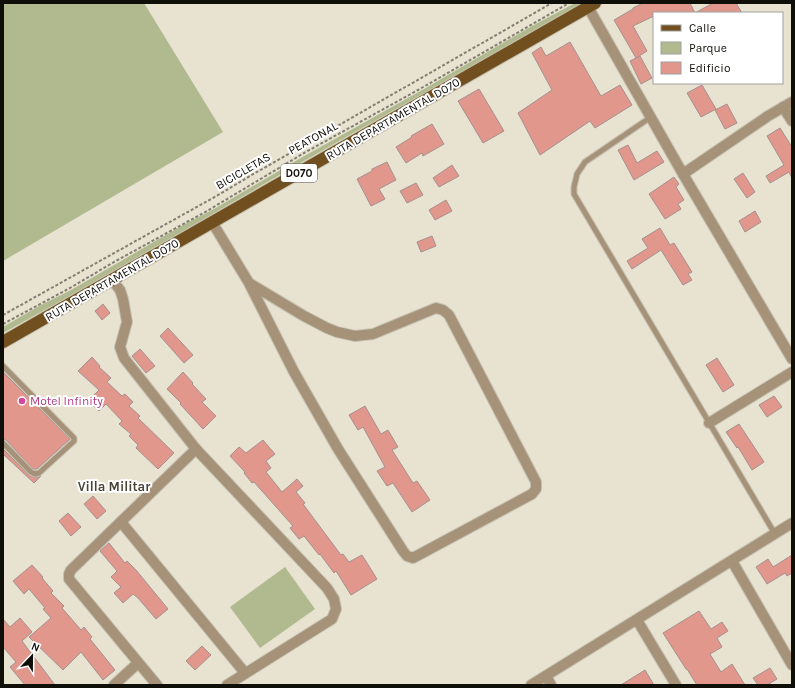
<svg xmlns="http://www.w3.org/2000/svg" width="795" height="688" font-family="Karla,sans-serif">
<style>
.green{fill:#b1ba8f}
.building{fill:#e2978d;stroke:#a5908e}
.lines{fill:none;stroke-linecap:round;stroke-linejoin:round}
.lane-casing{stroke:#c5c0b0;stroke-width:7}
.street-casing{stroke:#c5c0b0;stroke-width:12}
.primary-casing{stroke:#c5c0b0;stroke-width:14}
.path{stroke:#827e72;stroke-width:2;stroke-dasharray:3 2;stroke-linecap:butt}
.lane{stroke:#a59279;stroke-width:5}
.street{stroke:#a59279;stroke-width:10}
.primary{stroke:#714f1f;stroke-width:12}
.hotel-dot{fill:#d1479c;stroke:#fff;stroke-width:1.5}
.labels{text-anchor:middle;stroke-width:4;stroke-linejoin:round;paint-order:stroke}
.shield{fill:#fff;stroke:#585652;stroke-width:1}
.shield-label{font-size:11px;font-weight:bold;fill:#100e08}
.street-label{font-size:12px;fill:#100e08;stroke:#fff}
.hotel-label{font-size:12px;fill:#b23c85;stroke:#fff;text-anchor:start}
.neighbourhood-label{font-size:13px;font-weight:bold;fill:#474234;stroke:#fff}
</style>
<rect width="100%" height="100%" fill="#e8e2d0"/>
<g class="green">
<polygon points="3,3 144,3 223,132 3,261"/>
<path d="M575 3H585C496 53 407 102 318 153 213 213 109 275 3 333V327L39 306 71 290 183 225 214 209 299 159 424 89 532 26Z"/>
<polygon points="285,567 315,609 260,648 230,607"/>
</g>
<g class="building">
<polygon points="643,3 690,3 695,13 713,3 736,3 742,13 654,13 654,16 633,26 647,51 636,58 614,20 633,9 633,8"/>
<polygon points="570,42 601,96 620,85 632,105 595,128 590,121 540,155 518,113 552,90 532,53 541,47 546,56"/>
<polygon points="640,56 652,78 641,84 630,61"/>
<polygon points="702,85 716,109 701,117 687,93"/>
<polygon points="479,89 504,131 483,143 458,101"/>
<polygon points="727,104 737,123 725,129 715,110"/>
<polygon points="432,124 444,144 423,156 422,153 406,163 396,147 412,137 411,136"/>
<polygon points="780,128 792,147 792,178 789,172 770,183 766,176 784,165 767,136"/>
<polygon points="628,145 637,163 657,151 664,162 634,180 618,150"/>
<polygon points="387,162 396,180 379,189 385,199 371,206 357,179 372,171 372,169"/>
<polygon points="452,165 459,176 439,187 433,178"/>
<polygon points="743,173 755,192 747,198 734,179"/>
<polygon points="674,177 679,184 676,187 684,200 678,204 681,209 665,219 649,194"/>
<polygon points="416,183 423,195 407,203 400,191"/>
<polygon points="446,200 452,211 435,220 429,210"/>
<polygon points="755,211 761,222 745,232 739,221"/>
<polygon points="660,228 670,245 674,243 692,272 688,274 692,280 683,285 661,250 632,269 627,261 648,248 642,239"/>
<polygon points="432,236 436,246 421,252 417,242"/>
<polygon points="103,304 110,313 102,320 95,311"/>
<polygon points="168,328 193,355 184,363 160,336"/>
<polygon points="140,349 155,366 146,373 132,356"/>
<polygon points="92,357 100,366 99,367 111,378 107,382 122,396 125,394 133,402 129,406 140,416 138,418 174,453 158,469 136,448 138,445 129,436 131,434 119,424 122,421 106,404 99,411 88,401 99,390 78,371"/>
<polygon points="717,358 734,385 723,392 706,365"/>
<polygon points="3,372 70,439 37,469 33,469 6,440 3,439"/>
<polygon points="183,372 193,383 192,384 206,399 202,402 216,416 203,429 180,404 181,403 167,389"/>
<polygon points="774,396 782,407 767,417 759,405"/>
<polygon points="365,406 381,434 388,430 398,447 392,450 413,483 417,481 430,500 412,512 393,483 387,486 377,471 385,467 363,427 358,430 349,415"/>
<polygon points="739,424 764,462 752,470 738,447 737,448 726,432"/>
<polygon points="263,440 275,454 266,461 271,468 266,472 282,492 297,479 303,486 296,492 305,503 303,504 341,555 343,554 349,562 362,555 377,579 351,595 336,571 334,573 320,554 319,555 304,536 299,539 290,528 293,526 254,482 252,483 244,473 245,472 230,456 239,447 246,453"/>
<polygon points="3,449 29,475 35,478 41,476 34,483 3,454"/>
<polygon points="93,496 106,511 97,519 84,504"/>
<polygon points="68,513 81,527 71,536 59,521"/>
<polygon points="109,543 125,563 127,561 136,570 168,609 156,619 138,598 133,594 123,603 114,593 121,587 111,577 117,571 100,551"/>
<polygon points="792,555 792,573 787,576 785,573 767,584 756,567 768,559 773,567"/>
<polygon points="32,565 43,577 42,578 53,591 51,593 64,606 62,608 81,630 84,627 92,637 90,639 115,670 103,680 81,652 63,670 29,637 51,618 43,609 45,608 29,589 24,594 13,581"/>
<polygon points="699,611 711,629 722,622 728,631 717,638 722,647 710,654 721,672 732,664 745,685 697,685 687,669 686,669 663,633"/>
<polygon points="20,618 32,632 22,641 55,685 25,685 10,667 16,662 3,647 3,619 10,627"/>
<polygon points="202,646 211,655 195,670 186,661"/>
<polygon points="770,668 777,679 767,685 758,685 753,678"/>
<polygon points="645,670 654,685 621,685"/>
</g>
<g class="lines">
<defs>
<g id="lane">
<polyline points="651,117 585,162 577,174 574,187 574,194 775,534"/>
<polyline points="3,366 74,438 74,441 39,473 35,474 31,472 3,443"/>
</g>
<g id="street">
<polyline points="588,7 683,174 792,359"/>
<polyline points="783,107 792,121"/>
<polyline points="683,174 768,116 792,102"/>
<polyline points="212,222 249,283 294,372 338,449 403,551 407,556 413,558 532,494 536,489 536,482 449,315 443,310 436,308 373,334 355,336 337,332 327,328 304,316 249,283"/>
<polyline points="112,280 120,290 123,299 127,322 120,347 124,358 196,449 327,588 334,599 336,609 332,619 227,685"/>
<polyline points="709,423 792,372"/>
<polyline points="121,522 245,673"/>
<polyline points="732,561 792,665"/>
<polyline points="637,620 676,685"/>
<polyline points="546,676 551,685"/>
<polyline points="114,685 138,663"/>
<polyline points="157,685 69,579 69,574 71,570 196,449"/>
<polyline points="531,685 792,523"/>
</g>
<polyline id="primary" points="3,342 595,3"/>
</defs>
<use href="#lane" class="lane-casing"/>
<use href="#street" class="street-casing"/>
<use href="#primary" class="primary-casing"/>
<g class="path">
<polyline points="3,315 220,194 250,176 552,3"/>
<polyline points="3,324 70,288 114,262 207,211 304,153 418,90 569,3"/>
</g>
<use href="#lane" class="lane"/>
<use href="#street" class="street"/>
<use href="#primary" class="primary"/>
</g>
<circle class="hotel-dot" cx="22" cy="401" r="4"/>
<g class="labels">
<rect class="shield" x="281" y="164" width="36" height="18" rx="3"/>
<g class="shield-label">
<text x="299" y="177">D070</text>
</g>
<g class="street-label">
<text transform="translate(393 119) rotate(-30)" y="4">RUTA DEPARTAMENTAL D070</text>
<text transform="translate(313 138) rotate(-29)" y="4">PEATONAL</text>
<text transform="translate(243 171) rotate(-30)" y="4">BICICLETAS</text>
<text transform="translate(112 280) rotate(-30)" y="4">RUTA DEPARTAMENTAL D070</text>
</g>
<g class="hotel-label">
<text x="30" y="405">Motel Infinity</text>
</g>
<g class="neighbourhood-label">
<text x="114" y="491">Villa Militar</text>
</g>
</g>
<rect width="795" height="688" fill="none" stroke="#100e08" stroke-width="8"/>
<rect x="653" y="12" width="130" height="72" fill="#ffffff" stroke="#9f9f9c"/>
<rect x="661" y="25" width="20" height="6" fill="#714f1f" stroke="#9f9f9c"/>
<text x="689" y="32" font-size="12" fill="#100e08">Calle</text>
<rect x="661" y="42" width="20" height="12" fill="#b1ba8f" stroke="#9f9f9c"/>
<text x="689" y="52" font-size="12" fill="#100e08">Parque</text>
<rect x="661" y="62" width="20" height="12" fill="#e2978d" stroke="#9f9f9c"/>
<text x="689" y="72" font-size="12" fill="#100e08">Edificio</text>
<g transform="translate(32 656) rotate(22)" stroke="#ffffff" stroke-width="3" paint-order="stroke">
<path d="M0-3L7 15L0 10L-7 15Z" fill="#100e08"/>
<text y="-6" font-size="11" font-weight="bold" text-anchor="middle" fill="#100e08">N</text>
</g>
</svg>
